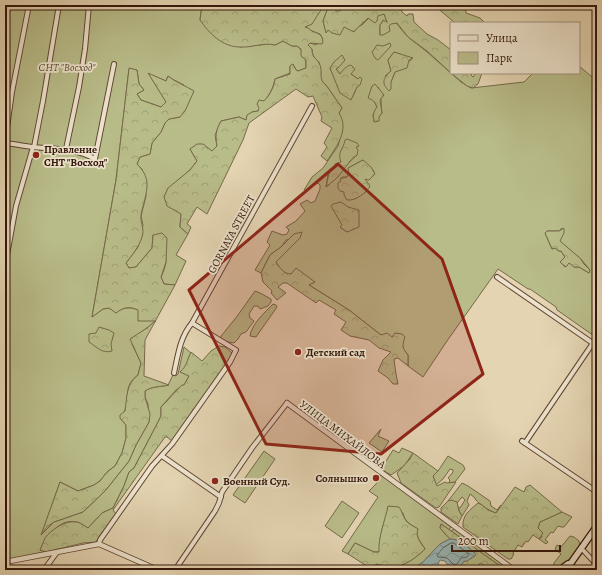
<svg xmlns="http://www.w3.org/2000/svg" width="602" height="575" font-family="Alegreya,serif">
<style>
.green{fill:#b8bc89;stroke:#76694a;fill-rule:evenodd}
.forest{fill:url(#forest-crowns);stroke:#76694a}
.water{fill:url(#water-waves);stroke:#707671}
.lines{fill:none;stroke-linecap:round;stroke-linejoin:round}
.shore{stroke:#666660;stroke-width:1}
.minor-casing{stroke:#604634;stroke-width:6}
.tertiary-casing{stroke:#604634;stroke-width:6}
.secondary-casing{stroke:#34160a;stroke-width:8}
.minor{stroke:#ede3cd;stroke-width:4}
.tertiary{stroke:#ede3cd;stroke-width:4.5}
.secondary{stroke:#ede3cd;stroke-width:5.5}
.marked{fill:#8f2418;fill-opacity:0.2;stroke:#8f2418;stroke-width:3;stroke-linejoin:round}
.poi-dot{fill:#8f2418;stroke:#ede3cd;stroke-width:1.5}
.labels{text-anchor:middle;stroke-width:3.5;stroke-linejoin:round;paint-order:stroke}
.park-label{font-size:11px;font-style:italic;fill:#5c4830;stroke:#ede3cd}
.poi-label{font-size:11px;font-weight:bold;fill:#34160a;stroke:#ede3cd;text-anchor:start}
.street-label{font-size:11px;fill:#34160a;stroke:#ede3cd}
</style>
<defs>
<pattern id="forest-crowns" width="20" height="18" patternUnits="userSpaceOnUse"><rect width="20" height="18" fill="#b8bc89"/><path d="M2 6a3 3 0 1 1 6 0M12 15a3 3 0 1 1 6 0" fill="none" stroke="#9fa175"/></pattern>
<pattern id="water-waves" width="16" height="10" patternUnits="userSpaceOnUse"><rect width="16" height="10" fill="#98b6b6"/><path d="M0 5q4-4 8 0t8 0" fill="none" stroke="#7d9392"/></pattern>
</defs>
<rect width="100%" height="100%" fill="#e4d4b2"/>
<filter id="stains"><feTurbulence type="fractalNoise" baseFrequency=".005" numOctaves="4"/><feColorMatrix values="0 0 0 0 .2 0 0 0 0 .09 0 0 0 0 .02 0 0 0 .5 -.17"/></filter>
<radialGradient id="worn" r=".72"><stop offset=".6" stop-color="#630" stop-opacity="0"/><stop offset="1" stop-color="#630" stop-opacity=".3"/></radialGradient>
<g class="green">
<path d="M5 5H202L200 20 240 47 269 44 275 45 283 41 292 46H297C304 51 306 59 306 68L298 71 296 70 293 64 290 66V73L275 79C273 92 264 101 258 111L252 112 246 120 239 117 221 121 215 135 217 146 212 152 190 149 197 161 190 170 168 189 164 197 181 214 180 227 188 234 176 255 186 261 175 285 164 284 161 277C171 256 165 252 153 235L152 248 136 267 129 268 126 263 138 247 143 225 141 216 146 196 142 169 137 164 140 157 150 154 152 143 161 132 165 123 169 119 180 117 184 85 172 79 168 76 166 81 149 74 167 102 161 107 141 100 137 94 144 90 139 84 137 70 129 69 116 180 92 317 103 309 109 308 116 312C133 302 141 312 156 321L136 336 132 344 141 363 138 375C123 386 130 395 125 410 124 413 122 416 120 418L126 425V438L122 453 115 466 107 472 100 481 94 485 78 491 60 482 42 534 54 522 83 512 105 491 129 461 136 445 149 422 148 404 145 397V391C152 386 161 387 168 385L173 375 176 376 178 374 184 347 191 353C186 362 186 367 189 376L184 385 176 390 161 407V416L158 422 134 468 129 472 124 486 113 508 102 513 88 528C84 526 80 522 76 522 58 518 48 538 40 550L46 552 34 554 33 556 5 562Z"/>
<path d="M324 5H329L323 21 326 32 328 30H331L344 27H357L362 25 369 18 384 13 387 22 380 25V35L391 23H396L408 37 426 51 461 82 471 88 524 82 533 73H579V66L597 81V338L557 310 556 307 530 289H528L498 269 447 341 423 377 408 366V355L403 349 402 344 392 337 381 335 349 310 309 285 314 282 296 269 291 274H287L281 270 276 262 300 238 286 240 281 247 270 255 261 273 255 270 270 245 267 242 272 231 283 235 287 234 289 230 286 227 296 221 305 211 300 204 307 200 311 203 315 201 320 189V185L318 183 310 187 307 191 304 190 312 177 323 168 338 146 342 132 339 113 342 108 326 85 323 83 320 77 321 74 319 62C314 58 312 55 312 49L308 45 310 43 316 45 323 39 320 34 304 28ZM394 52 412 59 395 72 391 82 385 76 391 71 388 60ZM339 59V67L336 69 340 74H351L358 79 355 92 351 99 347 96 330 69 334 62ZM378 87C383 94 380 104 382 113L374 122 373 115 377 107 375 103 371 99ZM350 140 357 155C345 164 339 178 326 187L328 174 341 162 344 148ZM363 160 374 171 373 175 369 179H365L368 184 367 191 355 199 344 192 338 183 341 181 342 177H347L350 173 348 168ZM341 203 348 207 347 232 340 227 343 225 339 219ZM562 228 559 241 581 259 590 270 589 273 579 267H574L569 262 565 267 563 265V260L565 257 561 251H559L555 248 552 249 545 233 547 231H559Z"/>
<polygon points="255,291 260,293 271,299 271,302 268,306 260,309 258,306 254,306 249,314 250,318 254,321 246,332 241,334 238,339 234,343 223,341 220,338 222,335 238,315"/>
<path d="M273 304 276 305 277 307 256 337 250 336C251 325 265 312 273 304Z"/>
<polygon points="381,429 378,436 389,441 382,452 369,443"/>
<polygon points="402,448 413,453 404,466 391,475 381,469 393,450 399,453"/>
<polygon points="264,451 275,459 245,503 233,495"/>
<polygon points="448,456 463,465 465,469 455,482 449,483 450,480 448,478 453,472 453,470 450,469 443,479 436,485 433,476 438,471"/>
<path d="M381 475 451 527 449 530 441 524 440 528 450 539 440 544 423 562 411 570H374L376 564C381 565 387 567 392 567 404 567 416 557 425 549 421 542 415 537 418 529 410 524 405 522 403 513L389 506C385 521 378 537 380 552H374L355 543 348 554 342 551 378 497 369 491 376 484Z"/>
<path d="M462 483 468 486 490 501 491 506 497 510 501 505 496 513C487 510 481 505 475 499V498L470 494 467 501 469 505 462 516 459 511V509L457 506 460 508 465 500 462 497 457 503V502L448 501Z"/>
<polygon points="342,501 359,513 342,538 325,526"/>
<polygon points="562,512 572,517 564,527 561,527 558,526 553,533 551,532 545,540 548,542 546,544 539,539 542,537 538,528 540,522"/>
<polygon points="454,529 510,570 497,570 500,566 451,531"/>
<path d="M570 536 574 537 579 541 580 545C575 552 563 570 554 570L553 567 554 563 561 554 555 549 557 545 561 547Z"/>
</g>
<g class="forest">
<path d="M202 5H324L312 24 305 27 308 28C315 35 322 31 323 42L322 44 310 43 308 45 312 49C312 59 316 57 319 63 324 71 317 79 326 85L342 108 339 113C350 130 336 147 327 161L321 156 327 147 324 143 332 128 321 121 322 117 313 96 308 97 296 89 249 123 243 140 207 214 197 207 187 224 191 227 188 234 180 227 181 214 167 206 164 197 168 188 190 170 197 161 190 149 197 144H203L212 151 217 146C215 136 216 130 221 121L239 117 246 120 247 115 252 112 258 111 259 108 257 104 259 100 264 101C270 95 274 87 275 79L290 74V66L293 64 296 70 298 71 306 68V60L301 56V49L297 46H292L283 41 275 45C263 42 252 48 240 47 222 47 209 33 200 20Z"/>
<path d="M329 5H336L335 6 336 11H340L346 5H396L401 8 402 12 407 16 408 14H413L414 22 427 34 438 40 451 50V73L427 51 408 37 397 23 391 24 389 26 390 31 383 35H380V25L383 20 387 22 384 14 378 16 377 21 375 23 368 18C364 23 358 26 354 32L344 27 340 35 332 33 328 30 326 33 323 21Z"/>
<polygon points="434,5 465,5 466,13 480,18 485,23 455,23"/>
<polygon points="390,43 391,46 378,60 375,58 372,52 377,45 383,46"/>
<path d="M394 52 413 58 409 60 407 68 395 72 391 82V89L389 91C381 83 383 78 391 71L388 60Z"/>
<path d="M342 55 345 60 339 67 336 69 340 74C343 70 346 66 351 65L355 69 351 74 358 79 360 77 362 79 360 85 357 87 351 100 340 93 330 68 334 62Z"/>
<path d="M129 68 137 70 139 84 144 90 137 94 141 100 161 107 166 102 148 73 166 81 168 76C175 82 186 86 194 91L185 111 180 117 169 119 165 123 161 132 152 143 150 154 140 157 137 164C150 177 148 186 144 203 143 207 141 212 141 215 140 223 145 229 142 237 139 247 132 255 126 263L129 268 136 267 152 248 153 235 162 233 167 238 166 262 161 277 164 284 175 285 145 340 144 376 169 385C161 387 152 386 145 391V397L150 414 149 422 136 445 129 461 105 491 83 512 54 522 47 527 41 535 60 482 78 491 94 485 100 481 107 472 115 466 122 453 126 438V425L120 418V415L125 411C127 397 126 384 138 375L141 363 130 339 147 328 155 321H138V310C129 306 124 307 116 313L109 308 103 309 92 317 116 180Z"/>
<polygon points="451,73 473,73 471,75 473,77 476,73 482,73 478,84 473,88 467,86"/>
<path d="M375 84 384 95 380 100 382 113 379 117V121L374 122C373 116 373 112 377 107 375 102 373 100 368 98L372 86Z"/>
<path d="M347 139 357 143 359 146 356 147 358 150 357 155 350 161 338 177 326 187 330 169 335 168V164L341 162C337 151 343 151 345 140Z"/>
<path d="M363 160 371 167 375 174 369 180 365 179 370 186C366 193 356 201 347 200L344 195V192L340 191 338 188V183L341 181 340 179 347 177 349 173 348 168Z"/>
<polygon points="341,202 348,207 359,210 359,227 347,232 340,227 342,225 331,206 333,204"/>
<polygon points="564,228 564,233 560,241 581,259 583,263 590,270 589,273 579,267 574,267 569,263 566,267 560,262 565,257 561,251 559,251 555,248 552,249 545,233 547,231 559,231"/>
<path d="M302 232 300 238 276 262C280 268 284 274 291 274L296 268 315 282 309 285 349 310 381 335 387 333 392 337 395 333 402 334 405 337C402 345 402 348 408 355V366L398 358 394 359C395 368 396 375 398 384H393L388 378 378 371 383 360 391 352 379 348 369 340 350 336 341 330 346 322 334 314 336 310 319 300 316 303 287 283H283L278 287 286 293 277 300 271 293 272 291 263 282 261 273 270 255 281 247 294 234Z"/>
<path d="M99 327 109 330 114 333 111 344 112 351C102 354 97 347 89 342V334L96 333Z"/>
<path d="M219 346 225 347 233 354 231 359 172 441 167 437H165L113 510 116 514 100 535 96 542 83 543 46 552 40 550C42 546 43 542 45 538 51 530 65 520 76 522 80 522 84 526 88 528L102 513 113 508 124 486 129 472 134 468 158 422 161 416V407L182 385H184L189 376 180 372C187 366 187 360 191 352L202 361 211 351Z"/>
<polygon points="413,453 438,471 433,476 437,486 445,482 447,483 456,482 439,507 436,508 401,483 397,473 410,459"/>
<path d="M530 485 562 512 540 522 538 528 543 533 539 539 533 535 528 542 526 541 522 547 518 545 513 553 514 554 511 559H508L463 527C462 515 470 510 478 503L482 505 488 510 496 513 515 487 524 492 526 487Z"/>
<polygon points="451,500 457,502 459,511 462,516 458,524 441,512 441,508 448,501"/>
<path d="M388 506 399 507C402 511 402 514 405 519 407 524 414 526 418 529 415 537 421 543 425 549 417 557 404 567 392 567 387 567 381 565 376 564L373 570 348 554 355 543 374 552H379C378 537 385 521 388 506Z"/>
<path d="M441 524 447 528 500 566 497 570H491L480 563 475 570H454L459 568 464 561H467L476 555C470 548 460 539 450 539L440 528Z"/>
</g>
<path class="water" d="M450 539C460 539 470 548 476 555L467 561H464C460 566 458 570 451 570L445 561 440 560 438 564 441 570H411L423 562 440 544Z"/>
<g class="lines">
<polygon class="shore" points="451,543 454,543 469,554 467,557 461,558 457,564 454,565 447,558 438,557 437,555 443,548"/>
<defs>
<g id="minor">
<polyline points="5,142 12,92 29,5"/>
<path d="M5 143C14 144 24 146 33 147 55 149 75 148 95 159L114 64"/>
<polyline points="34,147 43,101 59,5"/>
<polyline points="66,149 79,87 85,49 89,5"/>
<polyline points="5,266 16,206 33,147"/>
<polyline points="497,277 597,346"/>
<path d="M174 373C178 355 180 337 192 323L312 106"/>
<polyline points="522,441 597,492"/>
<polyline points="525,443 593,343"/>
<polyline points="162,456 221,497"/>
<polyline points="99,544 100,540 152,466 172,444 230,362 236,350 192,323"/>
<polyline points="581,548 597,565"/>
<polyline points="44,570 57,552"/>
<polyline points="175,570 215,511 219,503 222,492 252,448 287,403"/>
</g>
<g id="tertiary">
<polyline points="287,403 514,570"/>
<polyline points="5,562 99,544 158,570"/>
</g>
<g id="secondary">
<polyline points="560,570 568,564"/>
<polyline points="566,570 597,526"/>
</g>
</defs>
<use href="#minor" class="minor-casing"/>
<use href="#tertiary" class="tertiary-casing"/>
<use href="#secondary" class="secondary-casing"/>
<use href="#minor" class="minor"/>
<use href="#tertiary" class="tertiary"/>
<use href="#secondary" class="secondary"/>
</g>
<path class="marked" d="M338 164 442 259 483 374 381 454 266 444 189 290Z"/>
<g class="poi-dot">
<circle cx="36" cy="155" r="4"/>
<circle cx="298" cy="352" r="4"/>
<circle cx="376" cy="478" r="4"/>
<circle cx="215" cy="481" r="4"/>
</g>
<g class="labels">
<g class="park-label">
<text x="67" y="71">СНТ "Восход"</text>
</g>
<g class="poi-label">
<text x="44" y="153">Правление<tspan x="44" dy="13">СНТ "Восход"</tspan></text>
<text x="306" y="356">Детский сад</text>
<text x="368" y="482" text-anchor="end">Солнышко</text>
<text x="223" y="485">Военный Суд.</text>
</g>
<g class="street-label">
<text transform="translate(231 234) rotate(-62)" y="4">GORNAYA STREET</text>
<text transform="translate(343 434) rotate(37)" y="4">УЛИЦА МИХАЙЛОВА</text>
</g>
</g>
<rect width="602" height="575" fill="none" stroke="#e4d4b2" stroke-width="20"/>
<rect x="6" y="6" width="590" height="563" fill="none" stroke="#34160a" stroke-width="2"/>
<rect x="10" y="10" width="582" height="555" fill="none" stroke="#34160a"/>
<rect x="450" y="22" width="130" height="52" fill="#ede3cd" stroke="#a3917f"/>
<rect x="458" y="35" width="20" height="6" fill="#ede3cd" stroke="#a3917f"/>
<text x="486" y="42" font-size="12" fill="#34160a">Улица</text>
<rect x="458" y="52" width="20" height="12" fill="#b8bc89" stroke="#a3917f"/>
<text x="486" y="62" font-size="12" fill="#34160a">Парк</text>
<path d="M452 545v6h108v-6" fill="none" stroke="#34160a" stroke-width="2"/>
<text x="458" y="545" font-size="12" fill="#34160a" stroke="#ede3cd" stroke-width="3" paint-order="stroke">200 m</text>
<rect width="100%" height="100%" filter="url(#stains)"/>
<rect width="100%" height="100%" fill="url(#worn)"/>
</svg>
